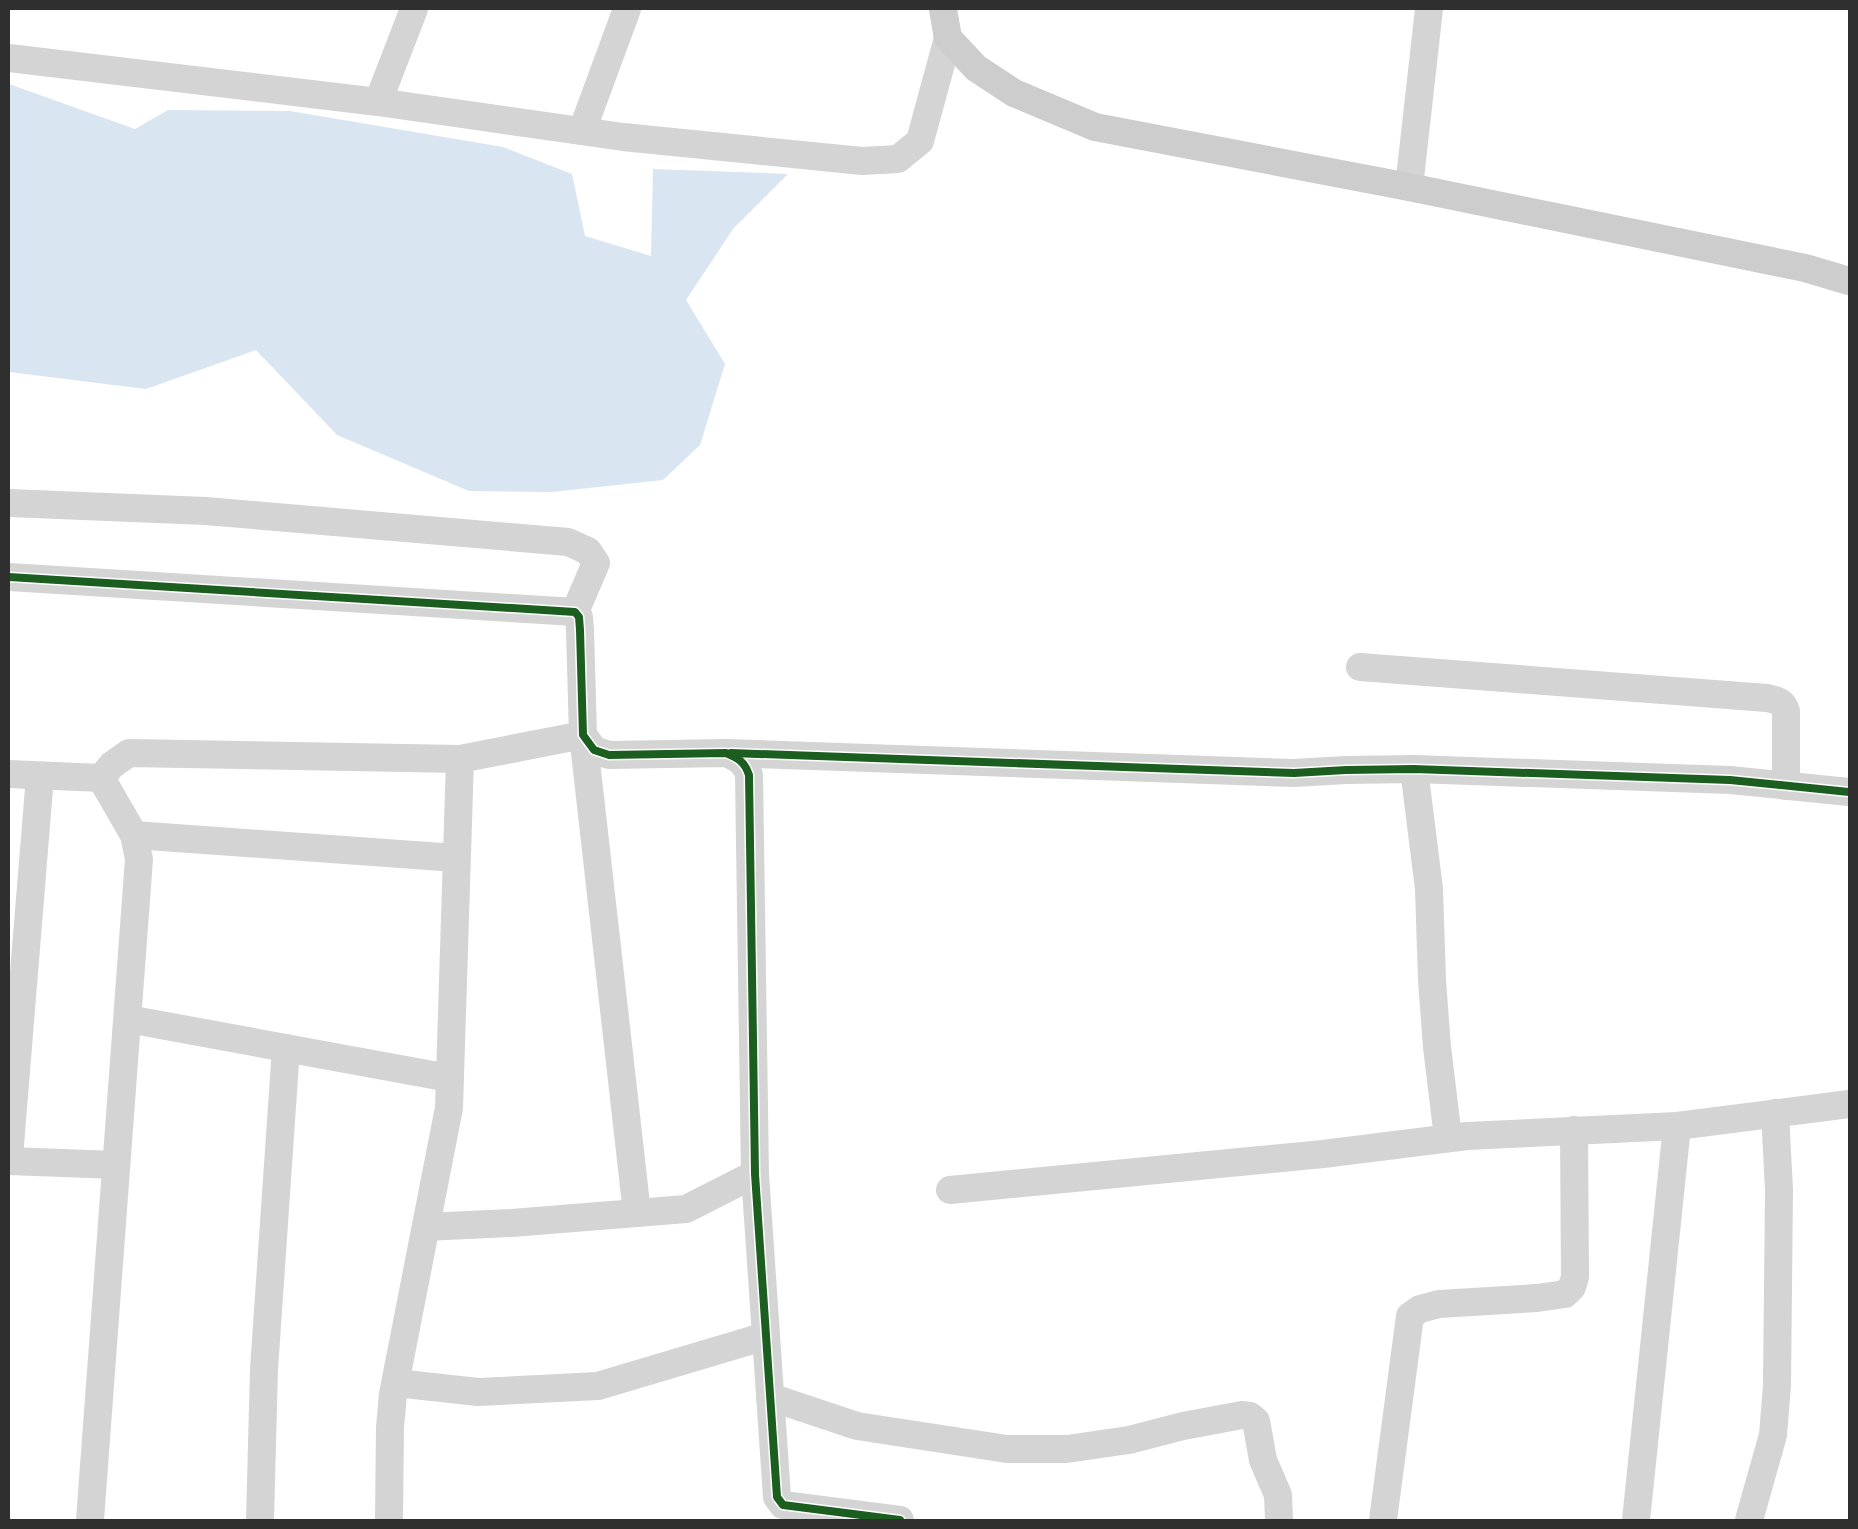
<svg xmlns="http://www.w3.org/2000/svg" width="1858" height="1529" font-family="Figtree,sans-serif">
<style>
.water{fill:#d9e5f1}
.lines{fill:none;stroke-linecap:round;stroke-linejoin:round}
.street{stroke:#d4d4d4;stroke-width:28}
.secondary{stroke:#cdcdcd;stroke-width:28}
.cycleway-casing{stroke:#fff;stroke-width:11}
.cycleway{stroke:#1b5e20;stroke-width:8}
</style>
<rect width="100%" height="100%" fill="#fff"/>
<polygon class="water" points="9,84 135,129 168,110 290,111 503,147 572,174 585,236 651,256 653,169 788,174 733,229 686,300 725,364 700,445 663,480 552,492 469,491 337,435 256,350 146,389 9,372"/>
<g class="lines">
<g class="street">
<polyline points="9,58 378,102 623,137 862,161 898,159 920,141 948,38"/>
<polyline points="378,102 414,9"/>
<polyline points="582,131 627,9"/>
<polyline points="1409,187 1429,9"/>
<polyline points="9,503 206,511 568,542 588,551 596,563 575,612"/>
<path d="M9 577 575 612 579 617 580 630 583 735 594 750 609 755 726 753C738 758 745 762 749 775L755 1174 777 1497 783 1505 900 1520"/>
<path d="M1360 667 1767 698C1776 700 1783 701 1786 711V786"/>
<polyline points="726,753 1294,773 1346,770 1414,769 1730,780 1849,792"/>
<polyline points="1414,769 1429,889 1432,980 1437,1047 1448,1138"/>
<polyline points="9,774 101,778 112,765 129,753 460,759 583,735 637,1213"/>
<polyline points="134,835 456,858"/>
<polyline points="128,1019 449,1078"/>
<polyline points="9,1157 40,776"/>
<polyline points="9,1161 116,1165"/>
<polyline points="950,1190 1323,1154 1467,1136 1677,1126 1849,1104"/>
<polyline points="426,1227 512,1223 686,1209 755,1174"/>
<polyline points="396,1383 478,1392 598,1386 766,1336"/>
<polyline points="770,1397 857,1426 1007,1449 1067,1449 1129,1440 1183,1426 1242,1415 1250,1416 1256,1421 1263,1460 1278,1495 1279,1520"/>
<polyline points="90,1520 139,859 134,835 101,778"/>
<polyline points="260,1520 264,1369 286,1048"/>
<polyline points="389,1520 390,1427 393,1394 449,1108 460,759"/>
<polyline points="1383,1520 1410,1316 1420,1309 1439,1304 1537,1298 1565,1294 1572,1287 1575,1277 1574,1130"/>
<polyline points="1636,1520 1677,1126"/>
<polyline points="1749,1520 1773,1435 1777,1385 1779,1190 1775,1113"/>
</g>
<polyline class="secondary" points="943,9 948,38 976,68 1014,93 1095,127 1409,187 1805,268 1849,281"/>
<defs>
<g id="cycleway">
<path d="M9 577 575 612 579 617 580 630 583 735 594 750 609 755 726 753C738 758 745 762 749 775L755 1174 777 1497 783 1505 900 1520"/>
<polyline points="731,753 1294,773 1346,770 1414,769 1730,780 1849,792"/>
</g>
</defs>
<use href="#cycleway" class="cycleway-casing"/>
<use href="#cycleway" class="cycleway"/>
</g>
<rect width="1858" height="1529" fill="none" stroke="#2f2f2f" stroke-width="20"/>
</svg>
